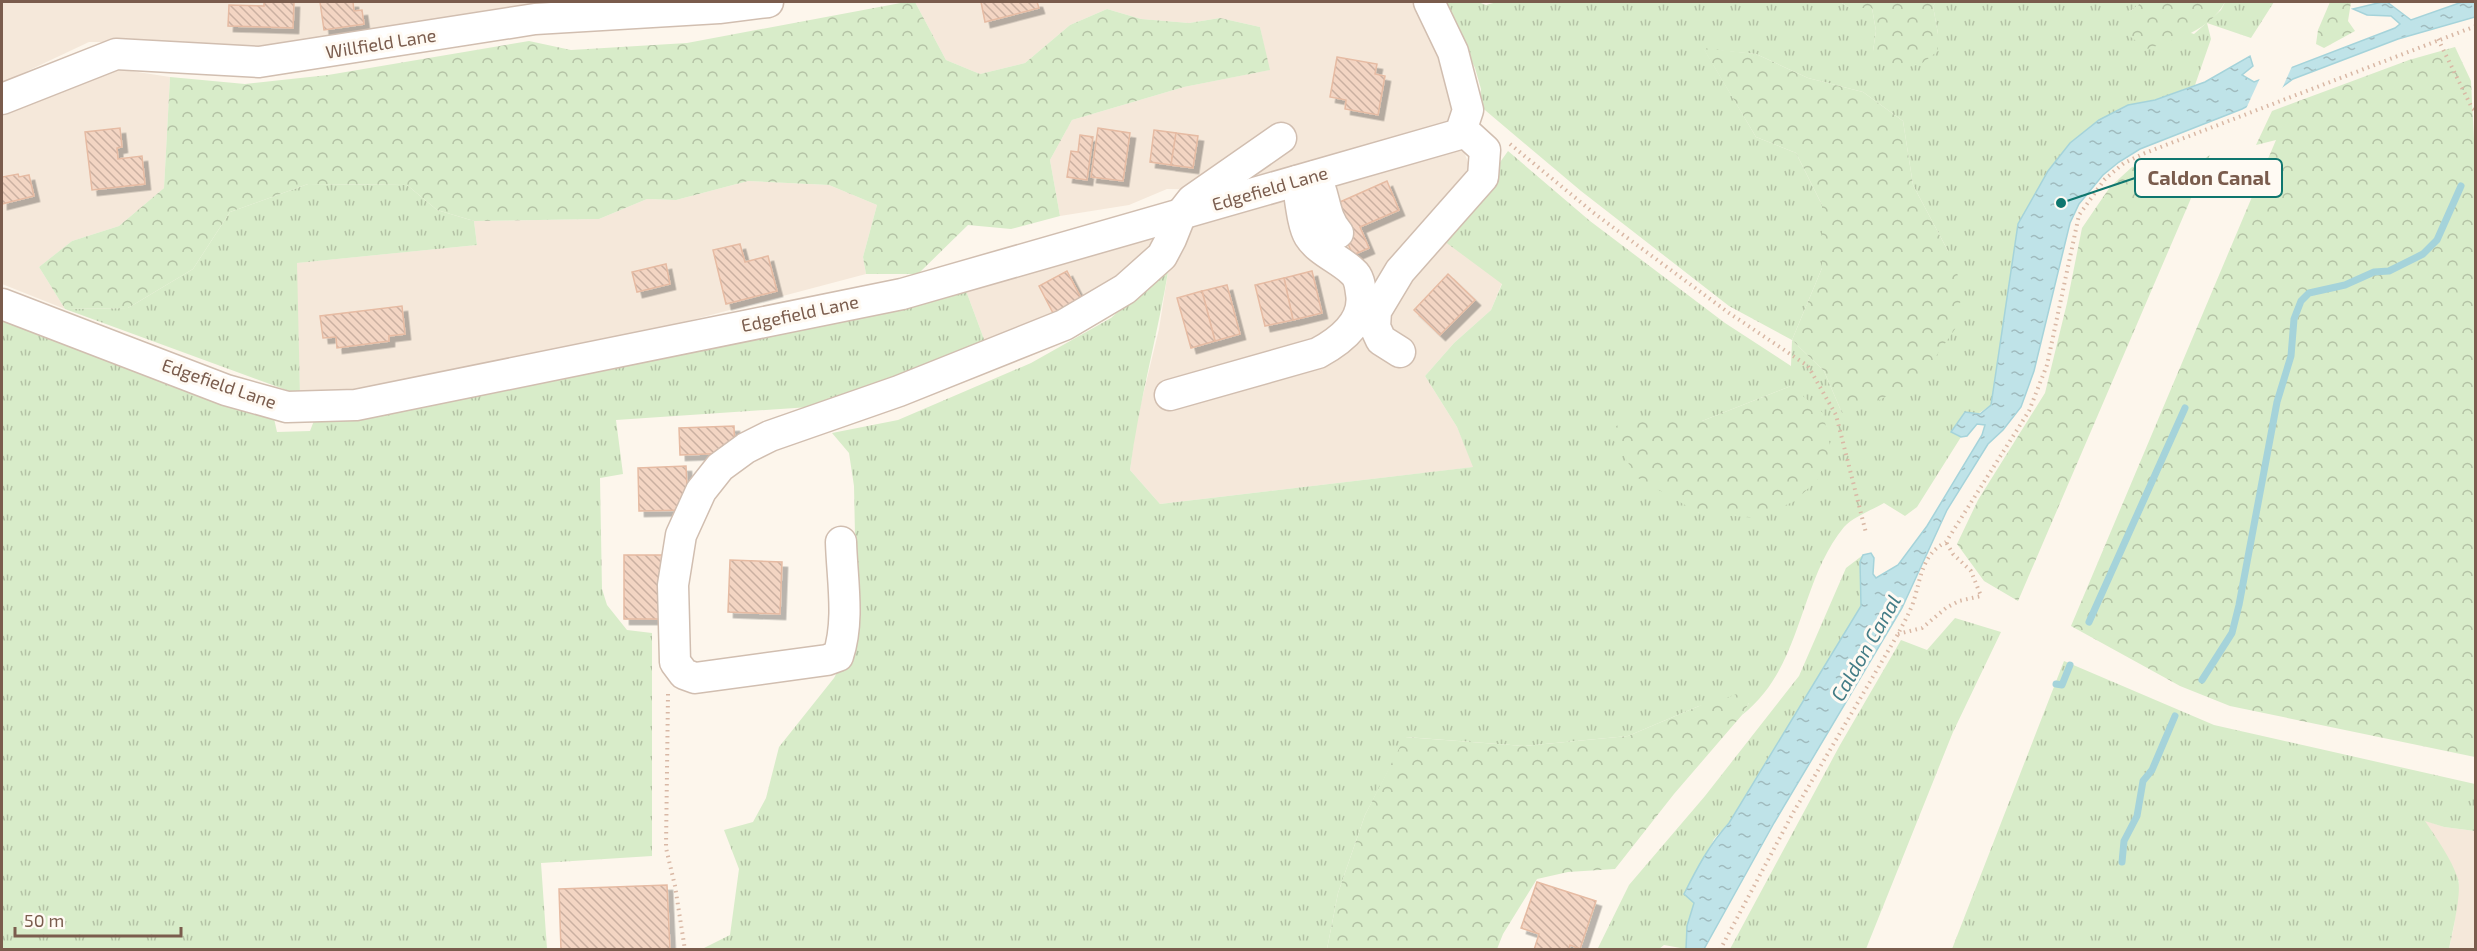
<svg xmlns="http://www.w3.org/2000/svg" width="2477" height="951" font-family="'Exo 2',sans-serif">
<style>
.residential{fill:#f5e8da}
.grass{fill:url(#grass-tufts);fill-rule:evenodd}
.forest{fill:url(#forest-crowns)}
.water{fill:url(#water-ripples);stroke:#a5d3da;stroke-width:1.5}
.pier{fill:#fdf6ec}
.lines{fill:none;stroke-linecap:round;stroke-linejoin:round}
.stream{stroke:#a5d3da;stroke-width:7}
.building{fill:url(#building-back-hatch);stroke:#e6bba3;stroke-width:1.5;filter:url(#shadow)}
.minor-casing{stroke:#d1beb0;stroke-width:33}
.path{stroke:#d9b8a5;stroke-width:4;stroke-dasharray:1.5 4.5;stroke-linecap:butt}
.minor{stroke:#fff;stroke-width:30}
.labels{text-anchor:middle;stroke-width:6;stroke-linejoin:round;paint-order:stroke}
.street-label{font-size:18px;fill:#7a5c4d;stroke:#fffaf3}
.water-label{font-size:20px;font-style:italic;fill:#437c86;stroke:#fffaf3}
.leader{fill:none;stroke:#0f766e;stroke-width:2}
.callout-dot{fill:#0f766e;stroke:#fffaf3;stroke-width:2}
.callout{fill:#fffaf3;stroke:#0f766e;stroke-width:2}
.callout-label{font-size:20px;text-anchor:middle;font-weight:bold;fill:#7a5c4d}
</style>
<defs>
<pattern id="grass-tufts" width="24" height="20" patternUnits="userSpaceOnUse" patternTransform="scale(1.5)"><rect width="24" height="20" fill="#d8ecc9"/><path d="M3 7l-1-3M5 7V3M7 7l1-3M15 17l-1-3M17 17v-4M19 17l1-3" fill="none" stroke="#b4c2a5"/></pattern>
<pattern id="forest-crowns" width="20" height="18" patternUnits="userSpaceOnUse" patternTransform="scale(1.5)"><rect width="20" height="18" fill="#d8ecc9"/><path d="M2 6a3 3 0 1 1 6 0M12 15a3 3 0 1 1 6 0" fill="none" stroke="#b4c2a5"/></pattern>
<pattern id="water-ripples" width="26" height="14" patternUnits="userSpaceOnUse" patternTransform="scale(1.5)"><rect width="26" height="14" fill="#bfe3e8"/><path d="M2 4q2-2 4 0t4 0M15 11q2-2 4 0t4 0" fill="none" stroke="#a0bbbe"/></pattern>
<pattern id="building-back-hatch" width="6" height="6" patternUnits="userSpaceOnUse" patternTransform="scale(1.5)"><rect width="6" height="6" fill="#f3d5c3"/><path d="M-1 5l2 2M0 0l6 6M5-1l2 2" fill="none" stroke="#cab0a1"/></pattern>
<filter id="shadow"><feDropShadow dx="5.5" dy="5.5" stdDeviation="0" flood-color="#0004"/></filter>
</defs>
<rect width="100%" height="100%" fill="#fdf6ec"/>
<g class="residential">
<polygon points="2,2 681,2 295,51 150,42 89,42 2,83"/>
<polygon points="915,2 1417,2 1452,90 1454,104 1445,129 1226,190 1167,189 1129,205 1060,216 1050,160 1072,120 1184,87 1269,70 1260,27 1220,18 1189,23 1141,19 1107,9 1070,25 1025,63 980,74 946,60"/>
<polygon points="105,67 170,77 164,188 119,226 72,241 39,267 65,309 2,284 2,110"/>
<polygon points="1452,148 1464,152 1469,165 1465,174 1422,222 1502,283 1491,310 1454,343 1425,376 1457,427 1474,467 1160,504 1130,470 1136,424 1159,329 1169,266 1185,247 1186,226"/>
<polygon points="748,181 829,185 877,205 863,257 866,274 608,342 360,395 300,395 296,263 477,245 474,221 599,219 647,199 676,200"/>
<polygon points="1157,234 1144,255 1109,283 988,350 965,288"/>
<polygon points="2424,820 2444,827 2475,831 2475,949 2449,949 2454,926 2459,881"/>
</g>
<g class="grass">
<path d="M1443 2H1478L1486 5 1497 2H1840L1850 8H1872L1876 31 1873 51 1938 34 1933 6 1936 2H2142L2129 12 2194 34 2221 10 2225 2H2274L2251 38 2207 23 2211 39 2195 85 2155 100 2128 105 2048 171 2018 224 1991 405 1951 432 1961 437 1917 507 1905 516 1884 503C1872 510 1853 517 1844 527 1798 583 1803 668 1742 715L1749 703 1699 706 1628 736 1524 746 1406 737 1365 815 1338 893 1327 949 700 950 730 935 739 869 724 830 753 822 766 798 779 747 834 678 857 635 854 486 849 453 832 433 898 420 1031 363 1111 318 1169 266C1158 334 1139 401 1130 470L1160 504 1473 467 1457 427 1425 376 1454 343 1491 310 1502 284 1444 241 1508 151 1590 221 1725 323 1791 366 1792 340 1729 306 1581 191 1479 105 1481 89 1475 68ZM1704 49 1756 54 1808 78 1863 92 1903 121 1913 185 1948 251 1842 413 1824 371 1792 340 1822 268V205L1796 153 1756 137ZM1791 386 1699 513 1623 421H1702Z"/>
<polygon points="308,184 407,185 437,210 474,221 477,245 297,263 300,395 65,309 128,308 193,269 230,212"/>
<polygon points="965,288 988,350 810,407 616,420 623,474 600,478 602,589 607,605 627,630 652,633 652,856 541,863 547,949 2,950 2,318 273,414 277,432 310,431 315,418 368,416 609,370 882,310"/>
<polygon points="1863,555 1860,562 1861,606 1729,823 1714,839 1688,898 1695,903 1687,926 1686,949 1664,945 1659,949 1597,950 1629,885 1705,796 1799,676 1846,568"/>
<polygon points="1955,618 2001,632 1953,732 1866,949 1730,949 1840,745 1901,640 1927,650"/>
<path d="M2064 661 2214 725 2475 784V831L2444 827 2425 821C2437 839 2451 858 2458 879 2462 892 2452 934 2449 949H1952Z"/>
</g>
<g class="forest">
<polygon points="906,2 915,2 946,60 980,74 1025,63 1070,25 1107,9 1141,19 1189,23 1220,18 1260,27 1270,70 1184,87 1072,120 1050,160 1060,216 1011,229 968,225 918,274 866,274 863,257 877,205 829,185 748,181 676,200 647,199 599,219 474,221 437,210 407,185 308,184 230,212 193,269 128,308 65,309 39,267 72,241 119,226 164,188 170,77 245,84 328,75 529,41 571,50 687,43"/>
<polygon points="1840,2 1936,2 1933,6 1938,34 1938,51 1921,64 1891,71 1873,51 1876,31 1872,8 1850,8"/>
<path d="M2142 2H2225C2209 31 2177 39 2147 49L2128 35 2129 12Z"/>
<polygon points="2330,2 2351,2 2348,21 2355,31 2324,48 2316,44 2318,30"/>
<polygon points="2455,47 2471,81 2475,159 2475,757 2230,706 2180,686 2071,626 2276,140 2256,145 2272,111 2409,60"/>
<polygon points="1703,48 1756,54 1808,78 1863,92 1903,121 1913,185 1948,251 1963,288 1955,329 1921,378 1866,407 1842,413 1824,371 1792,340 1822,268 1822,205 1796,153 1756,137"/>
<polygon points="2210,155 2192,196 2018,601 1984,581 1957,544 1978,500 2045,393 2067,303 2082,228 2110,187 2132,167 2157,159 2162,172 2177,177"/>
<polygon points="1791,386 1823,413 1831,450 1817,480 1795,501 1757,518 1699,513 1638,478 1609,433 1623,420 1702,421"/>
<polygon points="1748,691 1749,703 1742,715 1674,794 1615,869 1568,872 1537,879 1503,934 1497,949 1327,949 1338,893 1365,815 1405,737 1524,746 1628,736 1699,706"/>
</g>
<path class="water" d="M2382 2H2387L2411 20 2462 2H2475V17L2398 39 2293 79 2275 92 2242 109 2140 149 2119 162 2103 175 2079 204 2070 223 2034 371 2021 407 2003 430 1988 444 1947 510 1902 608 1774 823 1704 949H1686L1687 926 1694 903 1684 894C1697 868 1709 845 1729 823L1861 606 1860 562 1863 555 1871 553 1874 558 1873 574 1876 578 1898 565 1927 526 1982 435 1985 425 1977 424 1967 436 1961 437 1951 432 1965 412 1980 414 1991 405 2018 224 2048 171 2070 143 2099 120 2128 105 2155 100 2205 82 2250 56 2253 66 2242 75 2254 82 2395 28 2400 24 2391 16 2367 15 2353 9Z"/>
<polygon class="pier" points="2293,64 2281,91 2245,111 2261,76"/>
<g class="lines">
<g class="stream">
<polyline points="2089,622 2185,408"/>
<polyline points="2202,680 2232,633 2239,605 2277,402 2291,356 2294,319 2301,301 2309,293 2345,285 2374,272 2389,271 2423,254 2437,240 2461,186"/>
<polyline points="2056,684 2062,685 2070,665"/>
<polyline points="2122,862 2124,841 2137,816 2143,781 2152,770 2175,716"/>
</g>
</g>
<g class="building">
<polygon points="264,2 294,2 293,28 228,26 229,5 264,6"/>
<polygon points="320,2 353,2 354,11 362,10 364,24 324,30"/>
<polygon points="981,2 1037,2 1039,8 985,22"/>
<polygon points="1337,57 1377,64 1375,74 1385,76 1378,115 1345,109 1346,100 1330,97"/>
<polygon points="120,128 122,147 117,148 118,159 142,156 145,184 92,190 85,132"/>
<polygon points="1098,128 1130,133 1123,181 1091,177"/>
<polygon points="1154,130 1176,133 1171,165 1150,162"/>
<polygon points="1176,133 1198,136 1193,168 1171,165"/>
<polygon points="1080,135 1093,137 1087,180 1067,177 1071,151 1078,152"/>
<polygon points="18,174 19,177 29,175 34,196 2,204 2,177"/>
<polygon points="1387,181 1399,210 1360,227 1369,248 1353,255 1331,206"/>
<polygon points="740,244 745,262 768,256 777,291 726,304 713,250"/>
<polygon points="666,264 670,284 637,292 632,272"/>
<polygon points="1067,271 1082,300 1054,315 1039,286"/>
<polygon points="1312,271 1322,313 1293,320 1284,278"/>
<polygon points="1448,274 1475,300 1440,335 1414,310"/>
<polygon points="1284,278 1293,320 1265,326 1255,285"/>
<polygon points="1227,285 1240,334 1215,341 1202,291"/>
<polygon points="1202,291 1215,341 1191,348 1177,298"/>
<polygon points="402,306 405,334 389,336 389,341 337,348 336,337 323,338 320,316"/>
<polygon points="734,426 735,453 680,455 679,428"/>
<polygon points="686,466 688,510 639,511 638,468"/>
<rect x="624" y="555" width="39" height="64"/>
<polygon points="730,560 782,562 780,614 728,612"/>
<polygon points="1537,882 1596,901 1580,949 1570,945 1569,950 1534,950 1539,934 1521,928"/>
<polygon points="667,885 670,950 561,950 559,889"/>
</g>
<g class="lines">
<defs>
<g id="minor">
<polyline points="2,99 116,54 259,62 535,19 719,8 768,2"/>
<path d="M1315 176C1326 195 1323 216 1338 233"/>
<polyline points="2,304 226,390 287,407 356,405 902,294 1460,134 1468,110 1453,52 1429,2"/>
<polyline points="1400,352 1381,340 1375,327 1376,311 1400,271 1483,177 1485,150 1462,129"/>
<path d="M1170 395 1318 353C1340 341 1366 322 1361 293 1360 285 1359 277 1353 272 1340 259 1319 252 1309 236 1302 225 1300 195 1297 181"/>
<path d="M841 542C842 579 850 620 838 656L827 660 695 678 684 674 675 662 673 585 681 535 701 491 720 467 746 448 770 436 899 391 1064 325 1125 289 1162 256 1171 239 1181 214 1192 200 1281 138"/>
</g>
</defs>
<use href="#minor" class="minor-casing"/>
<g class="path">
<polyline points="2438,39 2472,108 2476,111"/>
<polyline points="1510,144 1595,214 1729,313 1808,366 1836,415 1866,533"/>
<polyline points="1898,634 1922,628 1946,608 1959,601 1981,596 1971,571 1953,554 1946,542"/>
<polyline points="668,694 666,848 675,886 685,950"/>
<path d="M1720 950 1793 813 1898 634C1903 624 1909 614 1913 603 1921 579 1921 555 1946 542L2029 411 2047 365 2079 215 2105 179 2124 163 2145 153 2476 26"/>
</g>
<use href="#minor" class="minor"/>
</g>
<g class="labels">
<g class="street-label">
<text transform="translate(381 44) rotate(-9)" y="6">Willfield Lane</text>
<text transform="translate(1270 189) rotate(-16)" y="6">Edgefield Lane</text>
<text transform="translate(800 314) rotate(-12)" y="6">Edgefield Lane</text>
<text transform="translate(219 384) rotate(19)" y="6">Edgefield Lane</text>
</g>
<g class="water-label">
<text transform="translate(1866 648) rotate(-60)" y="7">Caldon Canal</text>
</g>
</g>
<path class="leader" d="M2061 203L2135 178"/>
<circle class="callout-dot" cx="2061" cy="203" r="6"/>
<rect class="callout" x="2135" y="159" width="147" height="38" rx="6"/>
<g class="callout-label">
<text x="2209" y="185">Caldon Canal</text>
</g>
<rect width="2477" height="951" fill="none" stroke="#7a5c4d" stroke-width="6"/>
<path d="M15 927v9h166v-9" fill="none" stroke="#7a5c4d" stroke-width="3"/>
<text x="24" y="927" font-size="18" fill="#7a5c4d" stroke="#fffaf3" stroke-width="4.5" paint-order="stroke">50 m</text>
</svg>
